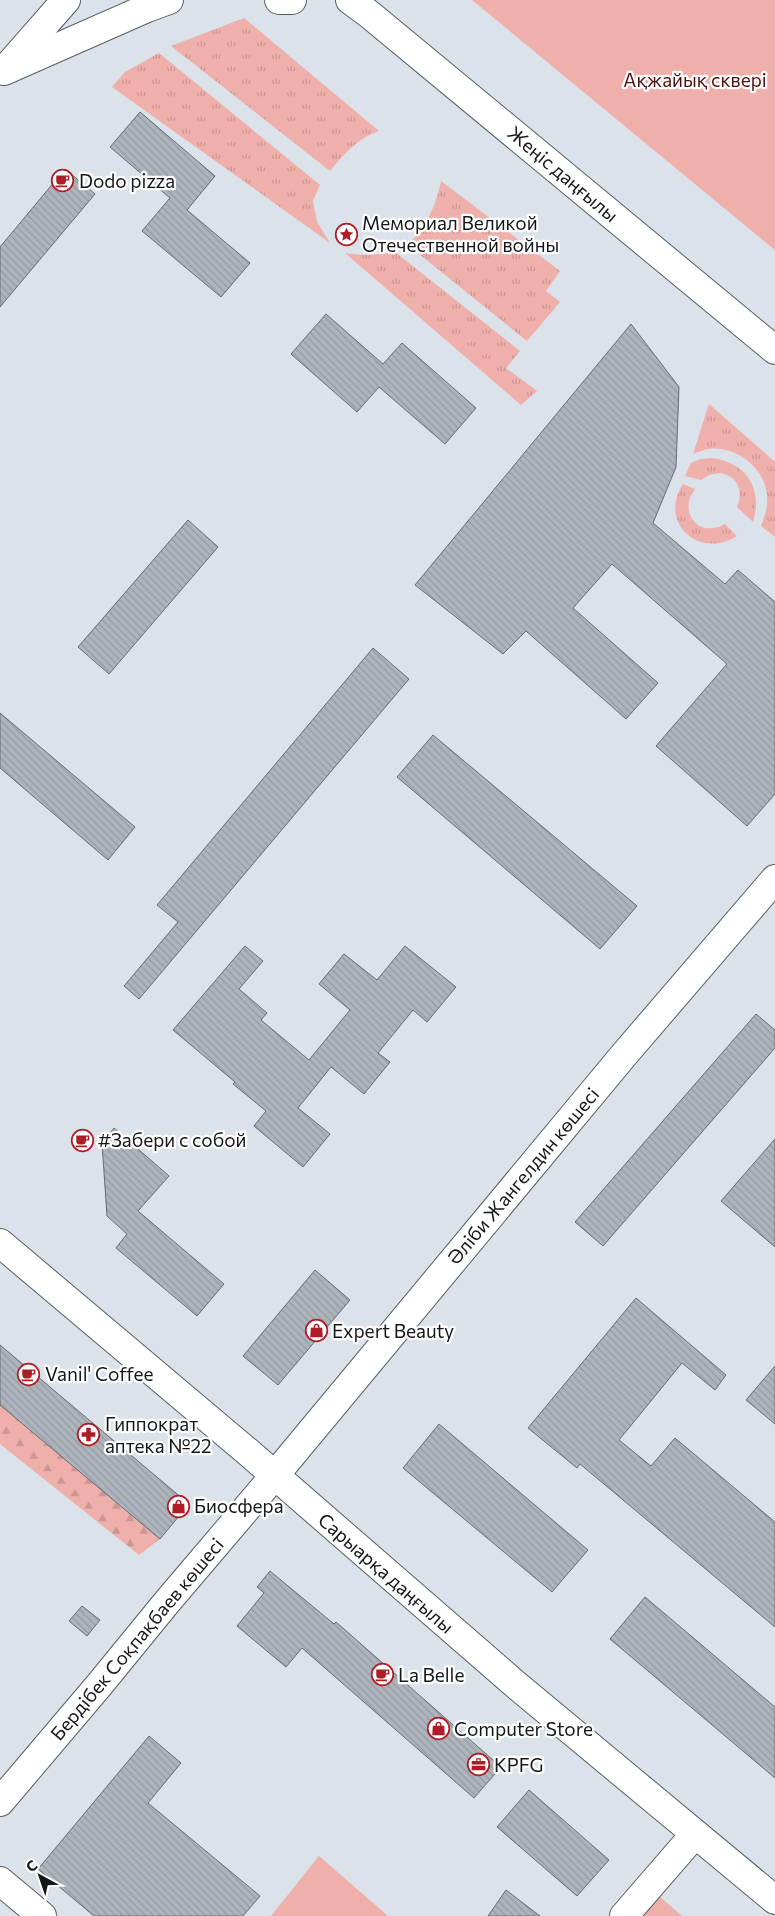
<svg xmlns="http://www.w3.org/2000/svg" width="775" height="1916" font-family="Commissioner,sans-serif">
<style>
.grass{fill:url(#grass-tufts)}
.forest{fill:url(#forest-firs)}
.park{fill:#efafaa}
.building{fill:url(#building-back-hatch);stroke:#656c73}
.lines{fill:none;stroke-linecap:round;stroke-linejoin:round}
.minor-casing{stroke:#575d64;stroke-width:30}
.major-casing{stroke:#575d64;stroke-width:30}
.minor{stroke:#fff;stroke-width:28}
.major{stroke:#fff;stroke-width:28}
.labels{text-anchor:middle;stroke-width:4.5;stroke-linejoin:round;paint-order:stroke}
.park-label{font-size:19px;fill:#4f1111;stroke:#fff}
.street-label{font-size:19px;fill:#14171a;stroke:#fff}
.poi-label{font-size:19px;fill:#14171a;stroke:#fff;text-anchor:start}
</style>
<defs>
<pattern id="grass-tufts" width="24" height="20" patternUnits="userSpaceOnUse" patternTransform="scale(1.25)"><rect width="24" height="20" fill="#efafaa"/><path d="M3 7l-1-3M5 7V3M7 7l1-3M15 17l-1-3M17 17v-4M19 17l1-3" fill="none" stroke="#cc9692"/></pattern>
<pattern id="forest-firs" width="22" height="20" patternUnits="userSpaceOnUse" patternTransform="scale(1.25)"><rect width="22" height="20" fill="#efafaa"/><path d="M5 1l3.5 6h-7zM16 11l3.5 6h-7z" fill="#cc9692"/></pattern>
<pattern id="building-back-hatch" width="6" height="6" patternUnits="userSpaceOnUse" patternTransform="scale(1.25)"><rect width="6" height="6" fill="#aeb4bc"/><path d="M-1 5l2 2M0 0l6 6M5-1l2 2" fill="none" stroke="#959aa1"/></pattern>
</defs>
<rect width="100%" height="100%" fill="#dbe2ea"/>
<g class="grass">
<path d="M244 18 379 131C358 138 344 154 330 171L171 46Z"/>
<polygon points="159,53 320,185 313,201 317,222 330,243 112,87 125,72"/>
<path d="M441 181 560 271 546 291 560 302 527 341 408 245C426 226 436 207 441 181Z"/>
<path d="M395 252 520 351 506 368 537 391 521 405 345 253C362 256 377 255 395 252Z"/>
<path d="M709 404 775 462V537L761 526C765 516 768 507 767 495 765 468 736 445 708 449 703 450 698 452 693 454Z"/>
<path d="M712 458C747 463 763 489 753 522L737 507C748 481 723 463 701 480L685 476 691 463 701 459Z"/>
<path d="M683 484 695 489C677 512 699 539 725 524L737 536C699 560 658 523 683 484Z"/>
</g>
<polygon class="forest" points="0,1405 160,1539 139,1555 0,1444"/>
<g class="park">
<polygon points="472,0 775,0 775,250"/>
<polygon points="319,1856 388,1916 271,1916"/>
<polygon points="659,1896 682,1916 642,1916"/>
</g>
<g class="building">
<polygon points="140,112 215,176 187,210 250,263 221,297 142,231 170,198 110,147"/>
<polygon points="65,169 95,194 0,307 0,247"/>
<polygon points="326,314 383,364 402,343 476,408 445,444 379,387 357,412 291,354"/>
<polygon points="631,324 679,387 676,467 653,523 725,584 738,570 775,602 775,794 747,826 656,746 727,664 612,564 573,608 658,683 626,719 526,631 503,654 415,585"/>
<polygon points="188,520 218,547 109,674 78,647"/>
<polygon points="373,648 409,679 139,999 124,986 178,922 157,905"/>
<polygon points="0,713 135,827 108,860 0,768"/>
<polygon points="433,735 637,906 600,949 397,777"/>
<polygon points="245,946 263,961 239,989 267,1013 261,1020 309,1060 350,1010 319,984 344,954 377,980 405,946 456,987 427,1022 413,1010 378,1053 390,1062 364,1094 331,1067 298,1108 330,1134 303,1167 254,1126 266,1111 233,1084 235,1082 173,1030"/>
<polygon points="756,1014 775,1030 775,1048 603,1246 575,1222"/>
<polygon points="114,1128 169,1176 138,1211 224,1284 197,1316 116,1248 127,1234 107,1216 102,1143"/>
<polygon points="775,1139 775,1247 721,1201"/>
<polygon points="315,1270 350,1300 278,1385 243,1356"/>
<polygon points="636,1298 726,1375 715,1390 682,1363 619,1440 651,1466 675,1438 775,1522 775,1627 580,1464 577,1468 528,1428"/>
<polygon points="0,1345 189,1504 160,1539 0,1405"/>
<polygon points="775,1366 775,1424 746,1400"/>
<polygon points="439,1424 588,1550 552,1592 403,1468"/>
<polygon points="270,1571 334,1624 336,1622 501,1767 474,1798 302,1648 286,1667 237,1626 264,1593 257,1587"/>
<polygon points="645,1597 775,1707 775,1778 610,1639"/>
<polygon points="82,1606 100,1620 87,1636 69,1621"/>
<polygon points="149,1736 181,1763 148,1803 260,1896 243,1916 94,1916 38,1869"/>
<polygon points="529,1790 609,1860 577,1896 497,1827"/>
<polygon points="506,1890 540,1916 488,1916"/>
</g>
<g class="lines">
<defs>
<g id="minor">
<polyline points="0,1802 100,1684 167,1602 275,1475 623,1056 775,879"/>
<polyline points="0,1881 42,1916"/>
<polyline points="624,1916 695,1834"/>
</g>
<g id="major">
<polyline points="279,0 292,0"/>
<polyline points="350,0 369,14 775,350"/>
<polyline points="9,65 66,0"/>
<polyline points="4,71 147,8 169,0"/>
<polyline points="0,1243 248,1452 515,1684 775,1900"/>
</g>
</defs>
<use href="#minor" class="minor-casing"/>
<use href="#major" class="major-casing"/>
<use href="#minor" class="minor"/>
<use href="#major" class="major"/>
</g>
<defs>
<symbol id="cafe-ring" viewBox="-11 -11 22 22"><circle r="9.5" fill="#fff" stroke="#ae1c25" stroke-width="1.5"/><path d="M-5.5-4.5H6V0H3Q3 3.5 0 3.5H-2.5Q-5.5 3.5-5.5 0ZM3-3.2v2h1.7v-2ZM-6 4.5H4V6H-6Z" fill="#ae1c25"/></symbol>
<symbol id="sight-ring" viewBox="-11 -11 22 22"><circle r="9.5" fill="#fff" stroke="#ae1c25" stroke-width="1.5"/><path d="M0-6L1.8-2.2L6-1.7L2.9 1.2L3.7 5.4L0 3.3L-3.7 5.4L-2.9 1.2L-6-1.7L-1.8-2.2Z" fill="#ae1c25"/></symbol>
<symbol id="shop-ring" viewBox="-11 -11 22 22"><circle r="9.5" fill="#fff" stroke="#ae1c25" stroke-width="1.5"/><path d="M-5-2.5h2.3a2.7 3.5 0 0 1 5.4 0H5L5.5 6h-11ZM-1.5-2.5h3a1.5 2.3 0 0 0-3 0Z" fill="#ae1c25"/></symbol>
<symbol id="pharmacy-ring" viewBox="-11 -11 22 22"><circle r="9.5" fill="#fff" stroke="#ae1c25" stroke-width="1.5"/><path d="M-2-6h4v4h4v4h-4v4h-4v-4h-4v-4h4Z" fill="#ae1c25"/></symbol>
<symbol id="office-ring" viewBox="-11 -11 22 22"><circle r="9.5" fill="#fff" stroke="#ae1c25" stroke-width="1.5"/><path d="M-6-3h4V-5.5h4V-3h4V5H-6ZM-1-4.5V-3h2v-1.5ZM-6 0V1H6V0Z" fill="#ae1c25"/></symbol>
</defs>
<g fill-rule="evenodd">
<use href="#cafe-ring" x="50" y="168" width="25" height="25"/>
<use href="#sight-ring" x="334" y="222" width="25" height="25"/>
<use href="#cafe-ring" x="70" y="1128" width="25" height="25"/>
<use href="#shop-ring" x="304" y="1318" width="25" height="25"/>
<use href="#cafe-ring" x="16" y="1362" width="25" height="25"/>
<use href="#pharmacy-ring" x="76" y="1422" width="25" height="25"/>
<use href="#shop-ring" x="166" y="1494" width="25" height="25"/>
<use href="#cafe-ring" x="370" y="1662" width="25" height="25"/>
<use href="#shop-ring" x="426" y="1716" width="25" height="25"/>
<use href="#office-ring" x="466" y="1752" width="25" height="25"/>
</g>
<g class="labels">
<g class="park-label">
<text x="695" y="87">Ақжайық сквері</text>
</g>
<g class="street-label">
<text transform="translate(563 174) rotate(40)" y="7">Жеңіс даңғылы</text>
<text transform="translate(523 1176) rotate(-50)" y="7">Әліби Жангелдин көшесі</text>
<text transform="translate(386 1573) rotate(41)" y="7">Сарыарқа даңғылы</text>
<text transform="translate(137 1639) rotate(-50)" y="7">Бердібек Соқпақбаев көшесі</text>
</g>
<g class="poi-label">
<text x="79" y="188">Dodo pizza</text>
<text x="362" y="230">Мемориал Великой<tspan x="362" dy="22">Отечественной войны</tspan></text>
<text x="98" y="1147">#Забери с собой</text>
<text x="332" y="1338">Expert Beauty</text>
<text x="45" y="1381">Vanil' Coffee</text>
<text x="105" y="1431">Гиппократ<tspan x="105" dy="22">аптека №22</tspan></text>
<text x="194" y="1513">Биосфера</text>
<text x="398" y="1682">La Belle</text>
<text x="454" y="1736">Computer Store</text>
<text x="494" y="1772">KPFG</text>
</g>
</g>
<g transform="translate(40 1876) rotate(320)" stroke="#ffffff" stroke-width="4" paint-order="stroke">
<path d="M0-4L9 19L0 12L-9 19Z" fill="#14171a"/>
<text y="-8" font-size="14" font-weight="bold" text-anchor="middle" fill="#14171a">С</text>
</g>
</svg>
